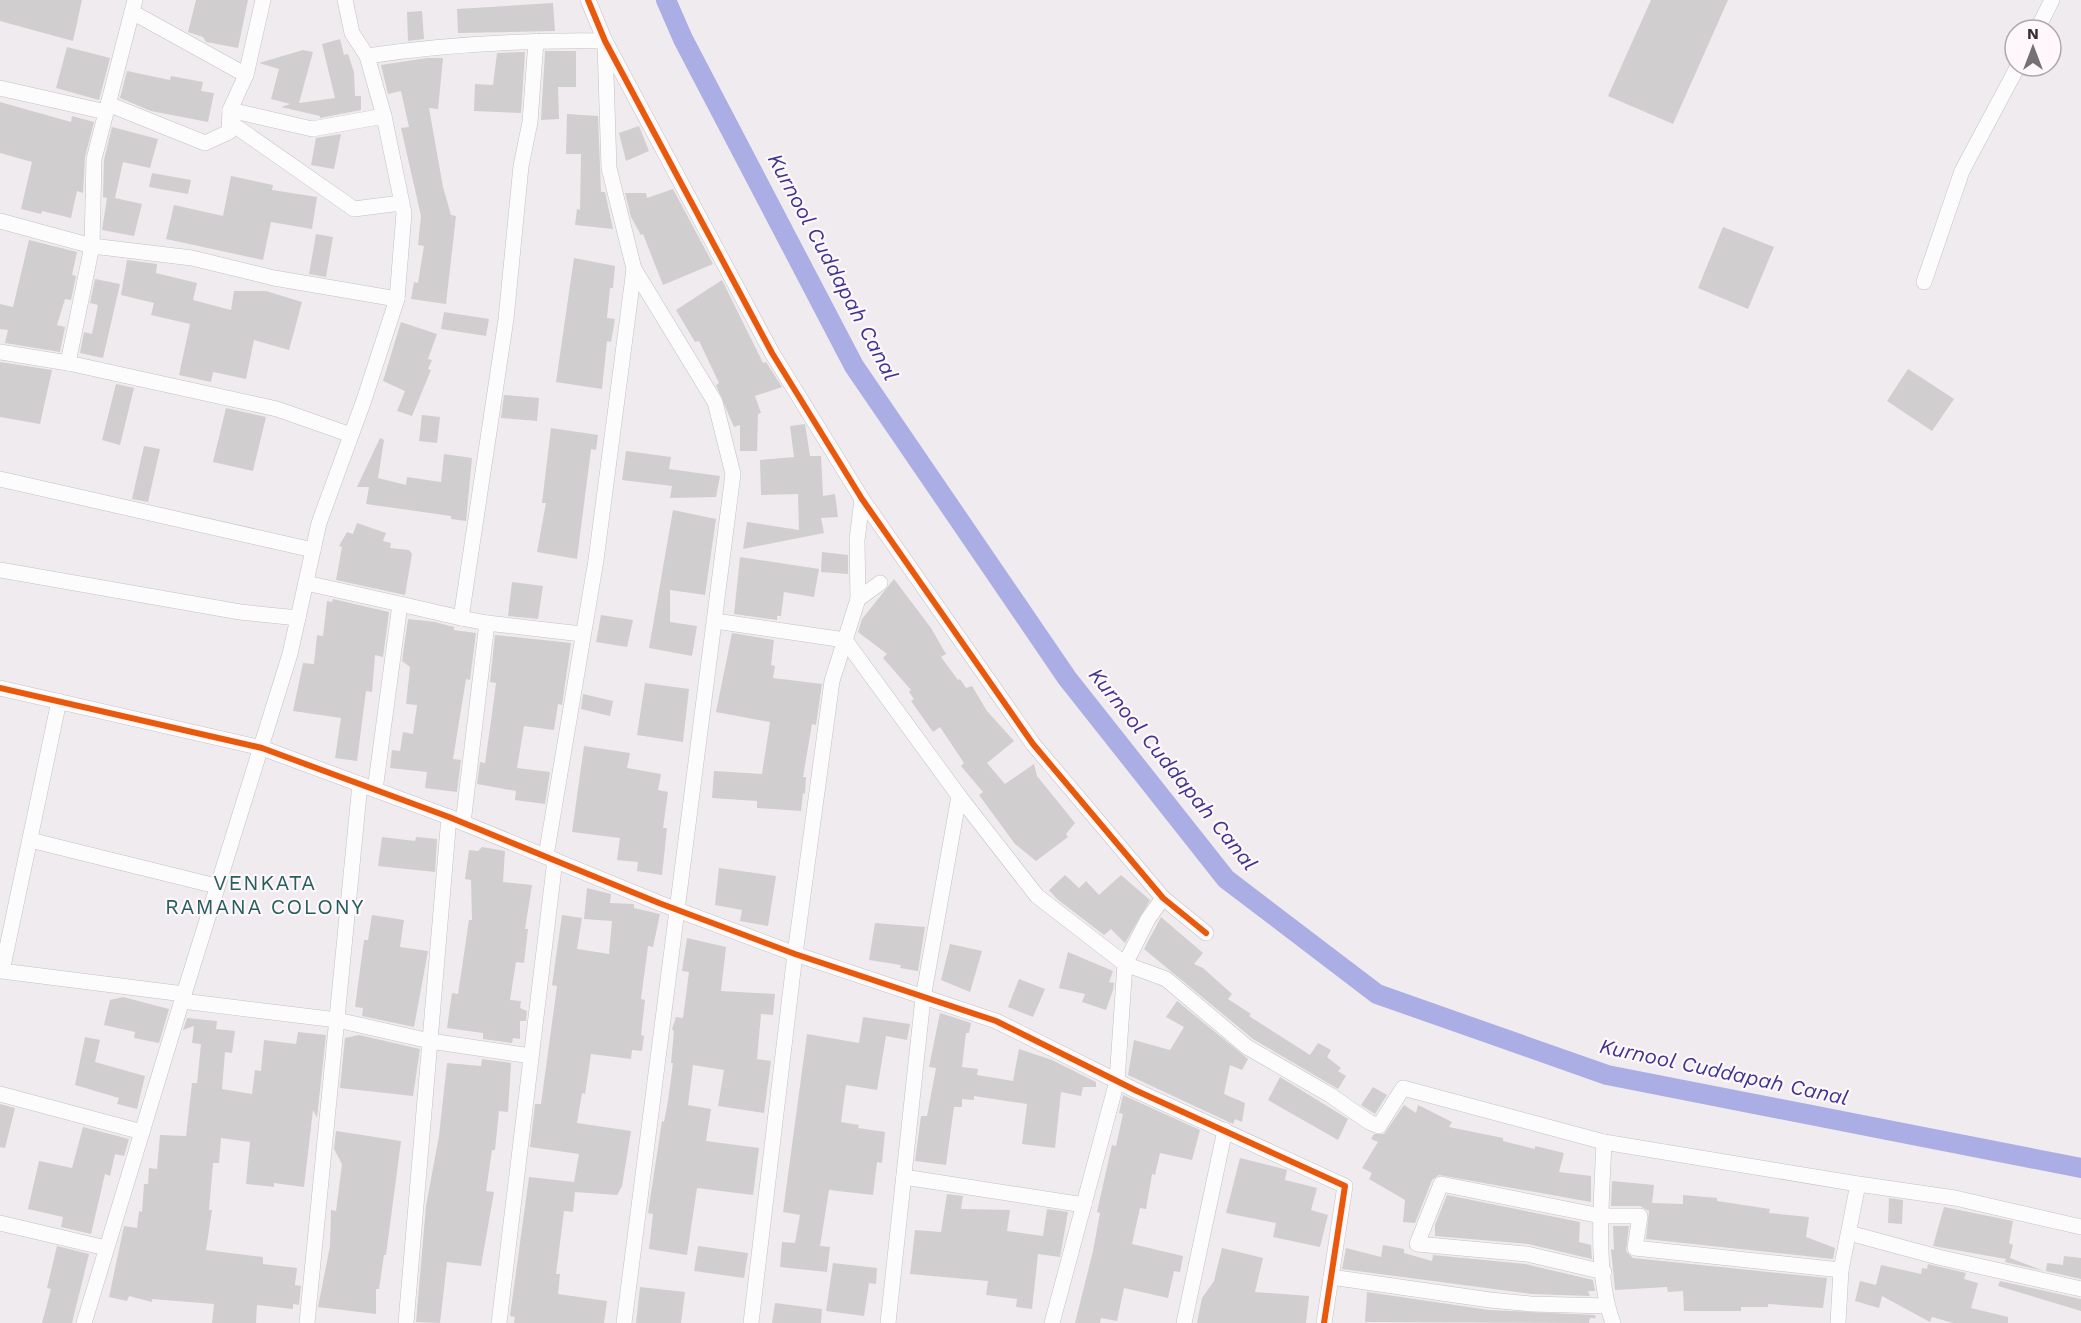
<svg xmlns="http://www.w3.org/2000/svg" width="2081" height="1323" font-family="'Work Sans',sans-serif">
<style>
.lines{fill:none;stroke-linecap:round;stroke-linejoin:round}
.canal{stroke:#abade5;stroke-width:20}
.building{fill:#d1ced0}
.minor-casing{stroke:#c5c1c3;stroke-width:16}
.minor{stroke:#fdfcfc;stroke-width:15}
.cycleway-casing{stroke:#fff7fc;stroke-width:10}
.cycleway{stroke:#e8590c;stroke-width:6}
.labels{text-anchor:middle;stroke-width:4.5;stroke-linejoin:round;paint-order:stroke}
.water-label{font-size:21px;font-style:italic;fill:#3b3690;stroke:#fff7fc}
.neighbourhood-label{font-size:21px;letter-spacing:1.5px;fill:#255f5e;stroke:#fff7fc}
</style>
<rect width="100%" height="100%" fill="#f0ebee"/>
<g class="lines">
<polyline class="canal" points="666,0 683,39 854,366 1067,678 1226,879 1377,994 1607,1075 2081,1168"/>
</g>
<g class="building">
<polygon points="0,0 82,0 73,41 0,21"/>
<polygon points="196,0 248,0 238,48 206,42 203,37 188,32"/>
<polygon points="1651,0 1728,0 1673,124 1608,96"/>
<polygon points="553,3 555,31 458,33 457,9"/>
<polygon points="422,11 424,39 408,41 407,12"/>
<polygon points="340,39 344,55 348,54 354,72 355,96 361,96 361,110 320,118 320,116 281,107 290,104 271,99 279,69 259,63 303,50 313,52 299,103 335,98 322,44"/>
<polygon points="67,47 110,58 99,100 56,88"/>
<polygon points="545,51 576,51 576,87 558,87 559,119 541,120"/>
<polygon points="525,52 521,113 474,111 475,84 493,85 497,53"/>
<polygon points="427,58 443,58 438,109 429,108 443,187 451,215 456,216 446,304 411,299 414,282 418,283 424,246 418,245 421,216 401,128 409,127 401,91 388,94 381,65"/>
<polygon points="127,71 170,80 171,76 203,82 201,91 214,93 208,122 151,111 120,98"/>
<polygon points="0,102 71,122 72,116 94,122 85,157 83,193 77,191 71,218 42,211 41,214 21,209 32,162 0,153"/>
<polygon points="567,114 598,116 601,192 605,192 613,229 575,225 577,209 580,210 581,154 566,154"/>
<polygon points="639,126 649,151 626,161 619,133"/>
<polygon points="112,127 158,139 150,168 123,162 115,198 142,204 134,236 102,230 107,198 103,197 104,160"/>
<polygon points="341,134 334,169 311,165 316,138"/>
<polygon points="152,173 191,180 188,194 149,187"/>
<polygon points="231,176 273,185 272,190 317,197 312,229 271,222 263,260 166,239 174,205 223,216"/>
<polygon points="673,189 713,264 663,285 643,234 641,235 631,217 625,193 646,193 647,198"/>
<polygon points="1723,227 1774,247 1748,309 1698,288"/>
<polygon points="316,234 333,237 326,277 309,274"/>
<polygon points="29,240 77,252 72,275 76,276 71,300 65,299 57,325 65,327 60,352 5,343 8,330 0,329 0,304 13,307"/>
<polygon points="574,258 615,266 613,288 610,288 607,318 615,319 611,342 607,341 602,389 556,382"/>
<polygon points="127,260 157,264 156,273 197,283 193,300 231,310 234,291 266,291 302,302 289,350 254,340 246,379 213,372 211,382 179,375 190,324 151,315 154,303 121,295"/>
<polygon points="95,279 120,284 103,358 80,353 84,332 92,334 98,305 90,303"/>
<polygon points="722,280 763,363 766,362 782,387 755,396 761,413 758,414 757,451 740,451 740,425 734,427 716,385 719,383 699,341 695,342 676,310"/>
<polygon points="444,312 489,319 486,336 441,329"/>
<polygon points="401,322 437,334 428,359 432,360 428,369 431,370 412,416 397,411 405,391 383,381"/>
<polygon points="0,362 52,370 40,424 0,417"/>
<polygon points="1908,369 1954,399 1932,431 1887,401"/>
<polygon points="116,384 134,388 120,445 102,440"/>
<polygon points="504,395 539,398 537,421 501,418"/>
<polygon points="226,408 266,417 253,471 213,462"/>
<polygon points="422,415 440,417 437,443 419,441"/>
<polygon points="805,424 810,456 821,456 823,496 835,494 838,517 821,518 824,533 743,549 747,522 799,530 798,494 761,495 760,460 794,457 790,426"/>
<polygon points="551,428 598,435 596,450 591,449 577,559 537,552 546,503 542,503"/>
<polygon points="380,438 384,440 378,478 406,485 407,477 441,482 444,454 472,458 466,521 451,519 451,516 366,504 369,487 357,487"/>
<polygon points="144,446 160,449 148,502 132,499"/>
<polygon points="626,451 671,457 669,469 720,476 716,497 670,498 672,486 622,480"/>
<polygon points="673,510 716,519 705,595 670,590 670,622 697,626 692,656 649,648"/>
<polygon points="357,523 386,533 383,541 391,543 390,548 409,550 412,554 405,595 336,580 342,547 339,546 347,532 353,534"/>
<polygon points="822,552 848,555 848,574 821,572"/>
<polygon points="740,557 819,569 814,597 784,592 781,616 777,616 777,620 734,614"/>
<polygon points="894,579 931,628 946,654 941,657 958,680 960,679 966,688 972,686 987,711 1014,741 987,763 1005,784 1034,764 1037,776 1075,823 1066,834 1068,837 1036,861 1015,844 979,795 983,792 961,766 964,763 940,727 933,732 911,701 914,699 909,692 911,690 883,658 887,654 858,632 862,619"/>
<polygon points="512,582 543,586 538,619 508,616"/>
<polygon points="333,599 389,612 383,657 375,655 372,692 366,691 357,761 335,758 341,718 293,711 303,663 314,664 317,635 323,636 327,601 332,602"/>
<polygon points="601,615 633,620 627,647 596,642"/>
<polygon points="408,619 435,622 454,627 454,630 476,633 470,680 466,679 453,759 461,760 457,792 425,788 427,772 390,768 392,750 400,751 403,732 413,734 417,705 406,704 410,667 402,661"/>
<polygon points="732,633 774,640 771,665 775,666 773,678 822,684 816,725 812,724 803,777 806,777 805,794 803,793 801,811 757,808 757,801 712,798 714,771 762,774 770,722 716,712"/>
<polygon points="495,635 571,643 562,705 558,704 554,730 524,726 517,768 550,772 545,804 515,800 516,791 477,784 480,762 485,763 491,721 496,683 490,682"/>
<polygon points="645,683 689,689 683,742 637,735"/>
<polygon points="583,694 613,701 610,716 581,709"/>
<polygon points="584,746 630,753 627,768 661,774 658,790 668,792 663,828 667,828 662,875 637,871 638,862 617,860 620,838 572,832"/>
<polygon points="382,837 415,841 416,837 437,839 435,872 378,866"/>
<polygon points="482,847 505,851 503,882 532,885 525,929 528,929 524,963 516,962 510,1000 521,1001 520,1008 527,1011 526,1021 520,1021 520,1039 513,1038 512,1043 483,1039 483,1033 447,1028 452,993 458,994 469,920 472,920 471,880 465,879 469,850 478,851"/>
<polygon points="719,868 776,876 768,926 740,921 742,910 715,905"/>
<polygon points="1065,875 1079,888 1086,881 1099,895 1121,875 1150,900 1125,943 1111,929 1104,935 1057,899 1049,890"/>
<polygon points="587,888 611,894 610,903 634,904 634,908 660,914 653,947 648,946 641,999 645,1000 641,1035 644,1036 642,1051 632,1050 631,1059 591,1054 585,1094 582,1093 577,1123 631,1131 622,1186 617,1195 575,1192 573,1212 564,1211 556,1274 560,1274 558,1294 607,1301 604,1323 514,1323 515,1317 510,1316 529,1177 574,1182 579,1154 530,1147 535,1104 541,1104 557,986 552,985 562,915 582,918 577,949 609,954 612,921 584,919"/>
<polygon points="372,915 404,920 400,947 428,951 414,1027 362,1016 363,1008 355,1007 364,940 368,940"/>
<polygon points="1161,917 1203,953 1194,964 1203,968 1232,994 1228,999 1251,1014 1249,1016 1310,1055 1318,1043 1331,1050 1327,1057 1341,1068 1338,1071 1346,1076 1338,1089 1253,1039 1144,949"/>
<polygon points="875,923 925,927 918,971 900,968 901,965 869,960"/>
<polygon points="687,938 726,947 721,991 775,994 773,1015 761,1014 757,1059 771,1061 764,1113 718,1106 724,1070 693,1065 688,1105 711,1109 706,1141 759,1148 753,1195 697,1188 687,1255 649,1249 653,1214 648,1213 662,1121 664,1122 668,1101 673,1063 671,1063 674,1031 672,1029 676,1017 683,1018 689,972 682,971"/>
<polygon points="950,944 982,951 970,992 941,980"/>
<polygon points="1068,952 1113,971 1109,982 1114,983 1113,990 1106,1010 1082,1002 1085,994 1059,988"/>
<polygon points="1019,979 1045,989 1033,1017 1008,1007"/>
<polygon points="123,997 169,1009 159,1043 134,1038 135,1032 104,1025 110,1000"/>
<polygon points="1177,1001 1248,1059 1242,1070 1230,1065 1224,1094 1245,1103 1242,1122 1235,1119 1233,1124 1128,1075 1134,1040 1170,1050 1184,1027 1166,1017"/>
<polygon points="940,1013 971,1023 969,1033 966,1033 962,1067 978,1069 977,1075 1013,1081 1019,1049 1052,1060 1096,1082 1096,1087 1083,1087 1081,1096 1061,1092 1055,1148 1022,1144 1027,1104 974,1096 974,1100 962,1099 962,1107 954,1107 946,1165 915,1161 921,1116 927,1116 936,1068 929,1067"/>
<polygon points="863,1017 910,1024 907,1040 886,1036 877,1090 846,1085 841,1122 859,1125 858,1128 885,1132 882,1163 877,1162 873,1195 829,1190 820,1246 830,1247 827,1272 780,1267 782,1242 795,1243 800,1215 783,1212 807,1034 859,1043"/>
<polygon points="187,1018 217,1021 216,1029 235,1031 232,1053 225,1052 222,1089 252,1094 255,1070 261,1071 264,1040 296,1044 298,1032 326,1035 317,1118 313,1110 304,1187 274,1183 274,1187 246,1184 250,1142 221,1138 219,1163 213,1163 209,1210 212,1210 206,1250 263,1257 263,1264 297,1268 295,1285 301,1286 299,1305 293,1304 293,1309 257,1305 256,1323 212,1323 214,1304 152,1299 152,1302 129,1296 127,1301 109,1297 124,1226 137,1228 139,1211 142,1212 144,1184 148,1184 149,1168 157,1169 160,1135 186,1136 192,1083 197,1083 201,1044 192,1043 194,1026 183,1030"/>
<polygon points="359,1035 420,1049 413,1096 340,1088 345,1038"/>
<polygon points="85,1037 100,1040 95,1062 145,1076 137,1109 117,1104 119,1098 75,1085"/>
<polygon points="482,1059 511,1063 508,1112 499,1111 495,1150 492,1150 486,1191 494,1192 481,1266 447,1262 440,1323 416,1322 426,1206 439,1136 447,1063 481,1066"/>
<polygon points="1280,1077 1348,1119 1338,1140 1268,1100"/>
<polygon points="1373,1087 1387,1095 1375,1114 1361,1105"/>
<polygon points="1123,1095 1200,1130 1192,1160 1160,1153 1155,1175 1152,1174 1146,1209 1140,1208 1132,1244 1183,1256 1180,1272 1174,1271 1168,1298 1124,1288 1117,1321 1101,1318 1100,1323 1075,1323 1093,1251 1100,1213 1097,1212 1112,1145 1116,1146 1123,1114 1119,1113"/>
<polygon points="0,1104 15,1108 5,1148 0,1147"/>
<polygon points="1404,1105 1416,1113 1418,1105 1452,1122 1449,1127 1503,1138 1503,1141 1535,1149 1535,1146 1564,1153 1559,1172 1591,1176 1591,1202 1439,1175 1432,1180 1415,1223 1403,1222 1405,1200 1369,1179 1372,1173 1362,1168 1378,1142 1371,1139 1374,1134 1384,1134"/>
<polygon points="83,1127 129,1139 124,1156 115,1154 110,1176 105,1174 91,1234 61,1227 63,1217 28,1209 39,1161 72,1168"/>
<polygon points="336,1131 401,1141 386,1255 384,1255 379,1289 376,1289 376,1314 318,1307 330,1246 331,1210 336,1211 342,1164 334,1149"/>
<polygon points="1240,1158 1284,1169 1287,1170 1285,1180 1317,1188 1311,1210 1328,1215 1320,1247 1273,1237 1276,1223 1226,1213"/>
<polygon points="1612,1181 1654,1185 1652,1203 1683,1204 1683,1195 1717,1198 1717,1201 1770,1209 1769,1213 1809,1217 1806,1237 1835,1248 1833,1259 1646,1239 1649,1211 1640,1206 1611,1206"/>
<polygon points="947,1194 963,1196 961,1209 1010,1210 1007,1231 1043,1236 1047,1209 1068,1212 1060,1257 1038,1254 1032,1309 1016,1307 1017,1299 986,1295 988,1281 910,1274 915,1230 941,1232"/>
<polygon points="1447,1195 1580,1222 1579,1242 1591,1245 1592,1259 1528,1244 1435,1236 1435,1225"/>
<polygon points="1889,1198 1903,1200 1902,1224 1888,1223"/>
<polygon points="1944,1207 2013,1221 2009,1243 2013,1245 2010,1258 2044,1271 2005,1262 2006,1259 1933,1246"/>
<polygon points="1613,1226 1629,1226 1626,1251 1633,1258 1827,1278 1823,1308 1768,1304 1768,1307 1741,1307 1741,1311 1684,1311 1683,1291 1668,1292 1667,1287 1615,1290 1611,1249 1614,1250"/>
<polygon points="1383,1245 1404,1249 1404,1253 1432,1261 1433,1255 1525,1264 1593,1280 1595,1291 1588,1291 1590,1296 1532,1294 1342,1269 1346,1248 1381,1257"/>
<polygon points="57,1246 89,1254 72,1323 42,1323 51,1289 47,1288"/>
<polygon points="698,1246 748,1253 744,1278 694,1271"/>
<polygon points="1222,1248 1263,1258 1255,1292 1309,1296 1306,1323 1197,1323 1202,1298 1214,1281"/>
<polygon points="2064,1256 2081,1258 2081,1279 2046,1271 2047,1263 2063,1265"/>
<polygon points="833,1263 877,1268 876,1284 869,1283 864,1316 826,1311"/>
<polygon points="1928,1264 1966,1273 1964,1279 1978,1283 1971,1308 2008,1317 2008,1323 1953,1323 1932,1317 1930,1322 1882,1296 1879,1308 1855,1301 1860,1281 1876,1285 1881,1265 1921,1274 1922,1268 1927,1269"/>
<polygon points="2000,1281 2081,1299 2081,1311 1998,1286"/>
<polygon points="640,1287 685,1292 681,1323 636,1323"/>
<polygon points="1367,1292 1489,1310 1595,1315 1596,1318 1590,1318 1589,1323 1365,1322"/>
<polygon points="775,1303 822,1309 821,1323 772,1323"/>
</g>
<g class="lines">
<defs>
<g id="minor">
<polyline points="588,0 605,41 772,353 862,499 1033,744 1163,898 1206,933"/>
<polyline points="2037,30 2052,0"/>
<path d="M367 56C446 44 525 40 605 41"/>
<polyline points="246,75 263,0"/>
<polyline points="0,88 106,112"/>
<polyline points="108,104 205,143 229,132 230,110 246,75 132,12"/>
<polyline points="230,110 312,129 384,116"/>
<polyline points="231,123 354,209 401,203"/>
<polyline points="0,221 92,246 192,258 274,278 397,299"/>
<polyline points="1924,282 1962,171 2018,66"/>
<polyline points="0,352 68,363 92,246 94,159 135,0"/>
<polyline points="68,363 277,409 351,435"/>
<polyline points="0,479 313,550"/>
<polyline points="0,570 240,612 298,618"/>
<polyline points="306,583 400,604 375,790"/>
<polyline points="858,599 857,540 862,499"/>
<polyline points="400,604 461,618"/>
<polyline points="715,621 845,640 959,796 923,998 888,1323"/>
<polyline points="487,623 582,634"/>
<polyline points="0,688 262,748 449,817 659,903 795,954 996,1021 1137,1091 1345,1186 1324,1323"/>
<polyline points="59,701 2,971 184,994 84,1323"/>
<polyline points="959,796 1037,896 1125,964 1117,1081 1052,1323"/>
<polyline points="463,823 487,623 461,618 506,319 521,166 530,122 536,41"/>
<polyline points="30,840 216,886"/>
<polyline points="546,856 596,560 634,269 609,168 605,44"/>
<polyline points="1163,898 1148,919 1125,964 1166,979 1247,1047 1330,1095 1369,1122 1379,1126 1403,1088 1604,1142 1858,1184 1955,1198 2081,1227"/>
<polyline points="184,994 290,654 319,523 364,400 397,299 404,213 384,116 367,56 352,33 345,0"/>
<polyline points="182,1001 337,1020 430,1041 531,1056"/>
<polyline points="0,1094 142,1132"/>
<path d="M1604 1142C1602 1195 1594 1274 1613 1323"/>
<polyline points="904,1177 1084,1205"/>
<polyline points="0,1223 106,1248"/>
<polyline points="1849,1233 1938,1257 2081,1289"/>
<polyline points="1604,1272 1527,1254 1417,1244 1441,1184 1601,1216 1640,1216 1635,1248 1841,1270"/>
<polyline points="1331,1277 1490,1300 1531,1304 1606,1306"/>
<polyline points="307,1323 360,784"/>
<polyline points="406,1323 449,817"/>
<polyline points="499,1323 555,860"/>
<polyline points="624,1323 733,474 715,402 634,269"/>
<polyline points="751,1323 795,954 832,681 858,599 880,583"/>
<polyline points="1184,1323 1225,1130"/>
<polyline points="1838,1323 1841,1270 1858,1184"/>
</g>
</defs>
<use href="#minor" class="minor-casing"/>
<use href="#minor" class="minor"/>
<defs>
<g id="cycleway">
<polyline points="588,0 605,41 772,353 862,499 1033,744 1163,898 1206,933"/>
<polyline points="0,688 262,748 449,817 659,903 795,954 996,1021 1137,1091 1345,1186 1324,1323"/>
</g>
</defs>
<use href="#cycleway" class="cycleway-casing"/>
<use href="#cycleway" class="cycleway"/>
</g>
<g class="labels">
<g class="water-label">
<text transform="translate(833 267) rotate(62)" y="7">Kurnool Cuddapah Canal</text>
<text transform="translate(1173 769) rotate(51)" y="7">Kurnool Cuddapah Canal</text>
<text transform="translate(1724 1072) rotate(12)" y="7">Kurnool Cuddapah Canal</text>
</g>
<g class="neighbourhood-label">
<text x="265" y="890">VENKATA<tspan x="265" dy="24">RAMANA COLONY</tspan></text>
</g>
</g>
<g transform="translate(2033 48)"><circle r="28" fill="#fff7fc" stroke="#aea8ac" stroke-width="1.5"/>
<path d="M0-4.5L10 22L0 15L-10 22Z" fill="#767274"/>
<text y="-9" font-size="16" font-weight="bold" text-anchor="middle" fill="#353133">N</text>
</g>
</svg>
